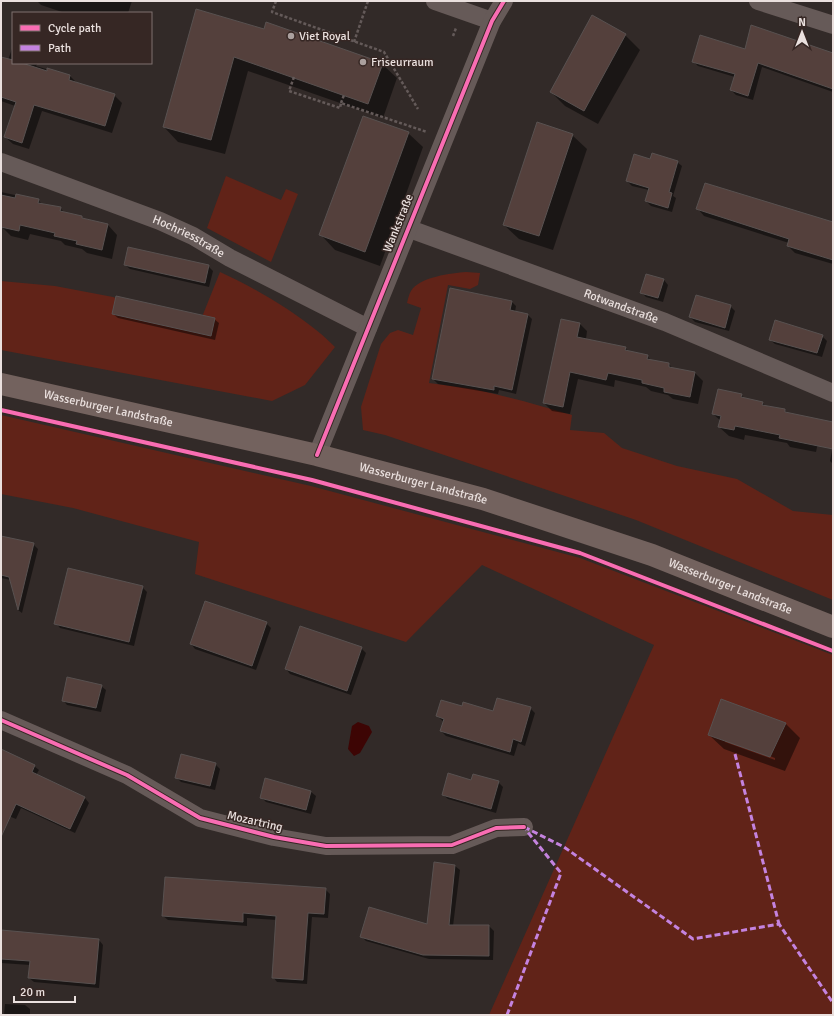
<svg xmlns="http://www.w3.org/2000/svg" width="834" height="1016" font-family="Signika,sans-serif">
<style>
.green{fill:#612318}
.water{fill:#3d0504}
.shadow{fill:#0007;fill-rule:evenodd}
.building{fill:#54403c;stroke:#585150}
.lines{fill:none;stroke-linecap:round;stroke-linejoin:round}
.path{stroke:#645a59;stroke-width:2.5;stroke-dasharray:3 2;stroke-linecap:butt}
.minor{stroke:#665a58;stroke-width:18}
.primary{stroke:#73625e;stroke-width:22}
.quiet{stroke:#c483df;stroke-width:3;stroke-dasharray:6 3;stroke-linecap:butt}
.cycleway-casing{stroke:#362724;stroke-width:6}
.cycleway{stroke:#f96db3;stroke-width:4}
.poi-dot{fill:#aaa09e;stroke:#362724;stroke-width:1.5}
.labels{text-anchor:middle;stroke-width:3;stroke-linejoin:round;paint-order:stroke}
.poi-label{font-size:12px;fill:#eae0de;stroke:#362724;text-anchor:start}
.street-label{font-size:12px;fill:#eae0de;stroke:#362724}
</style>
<rect width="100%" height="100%" fill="#322a28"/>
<g class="green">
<polygon points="226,176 281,200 286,189 298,194 271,262 207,228"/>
<path d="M220 272C256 288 308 319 335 347L305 385 272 401 1 350V281L55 286 113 297 180 327 202 317Z"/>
<path d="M466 272 480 273 478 285 470 289 448 285 429 383 474 389 523 401 572 415 570 430 604 433 622 448 677 466 737 479 793 511 833 515V600L636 520 385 435 363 430 361 407 381 344 390 333 398 330 413 335 421 308 407 303C408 299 409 294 411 291 419 277 452 273 466 272Z"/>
<polygon points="1,415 311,486 580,558 833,655 833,1015 489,1015 654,645 482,565 406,642 195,574 199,542 73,508 1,494"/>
</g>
<polygon class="water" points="358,722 369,726 372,732 360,753 354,756 348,749 352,726"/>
<g class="shadow">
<polygon points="37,1 132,1 128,13 65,13 41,5"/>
<polygon points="197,11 382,64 397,78 383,118 248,71 225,154 178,142 164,127"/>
<polygon points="625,35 640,50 598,124 565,106 551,92"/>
<polygon points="13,46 13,63 38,63 36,66 70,76 77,83 114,95 122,103 112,133 42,111 29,149 13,144 5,137 15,106 1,101 1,58 8,60"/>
<polygon points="745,50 833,54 833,92 762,67 753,100 736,95 731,90 735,77 698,66 693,61"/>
<polygon points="408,133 423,147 380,266 335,250 321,235"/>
<polygon points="572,135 587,149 553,250 519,239 504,225"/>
<polygon points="650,160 677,162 682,166 673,196 676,198 672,212 651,206 646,201 649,190 632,186 627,181"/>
<polygon points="1,192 38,200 43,205 60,208 65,213 108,225 117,235 112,259 87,253 82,249 65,245 61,241 30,234 28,240 11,236 2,227 1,224"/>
<polygon points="698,209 833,223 833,264 795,253 788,246 789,243 704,216"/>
<polygon points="125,265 208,266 213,271 209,287 130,269"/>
<polygon points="664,280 668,285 663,302 646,297 641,292"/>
<polygon points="511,301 516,306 515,312 527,314 532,319 516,394 499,390 498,394 438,384 433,379"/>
<polygon points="730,306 735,311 729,331 695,322 690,317"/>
<polygon points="113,314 214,319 219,323 215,340 118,318"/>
<polygon points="580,324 587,331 586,339 625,348 630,352 647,356 652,361 669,364 673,369 695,373 703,381 698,404 673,399 668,395 651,391 646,387 615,380 614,387 578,379 570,414 552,411 544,403"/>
<polygon points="822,336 827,341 822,357 775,344 770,340"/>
<polygon points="741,395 746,399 762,403 766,406 785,410 788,414 821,428 816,452 790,447 787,443 745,435 744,440 729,436 719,427 721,421 713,414"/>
<polygon points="833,445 833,464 830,461"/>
<polygon points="1,537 33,544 38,549 22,613 18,610 11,580 1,578"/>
<polygon points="142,587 147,592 134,646 60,628 56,623"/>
<polygon points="266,623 271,628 256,670 195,649 191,644"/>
<polygon points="361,648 366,653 351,695 290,674 286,669"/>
<polygon points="101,686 106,690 101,712 67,705 63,700"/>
<polygon points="462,708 494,712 530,708 535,713 525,746 518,743 514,756 446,736 441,731 444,722 437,716"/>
<path d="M786 724 800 738 785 771 724 749 709 735ZM725 740 775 758V760L725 742Z"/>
<polygon points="1,750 34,766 39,770 36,775 85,798 89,803 75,833 21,808 16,819 1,813"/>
<polygon points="215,764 220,769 215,790 181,782 176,777"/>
<polygon points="266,780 311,792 316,796 311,814 266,802 261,797"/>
<polygon points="498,782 503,787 496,813 448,799 443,795"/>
<polygon points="455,866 460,870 453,926 489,926 494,931 493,960 429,959 366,941 361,936 428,925"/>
<polygon points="325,889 330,894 328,918 312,917 307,984 277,982 273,977 277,920 247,918 247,926 168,920 163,916"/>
<polygon points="1,931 99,940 103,945 99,988 34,982 29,978 30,965 1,963"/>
<polygon points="5,1004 25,1005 30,1009 30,1015 4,1015"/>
</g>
<g class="building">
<polygon points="196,9 264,29 266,22 383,63 368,104 234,57 211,140 163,127"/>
<polygon points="592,15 626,34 584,111 550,92"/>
<polygon points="751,25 833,53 833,89 758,63 748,96 730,90 735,74 692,62 700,35 745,49"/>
<polygon points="1,57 13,60 13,63 22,63 47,71 47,68 70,75 69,80 115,94 105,126 34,105 22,143 4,137 16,102 1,97"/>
<polygon points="363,116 409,132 365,252 319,235"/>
<polygon points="537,122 573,134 539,236 503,225"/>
<polygon points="652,153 678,161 669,192 672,193 668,208 645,201 649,188 626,181 634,154 650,159"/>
<polygon points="705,183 833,222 833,260 787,246 789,239 696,209"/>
<polygon points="16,194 39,199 38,203 61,207 60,211 82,216 82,218 108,224 102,250 76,244 77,241 54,236 55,233 20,225 19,231 1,227 1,195 15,198"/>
<polygon points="128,247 209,265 205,283 124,265"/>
<polygon points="646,274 664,279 658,298 640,293"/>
<polygon points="450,288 512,301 510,310 528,314 512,390 494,386 494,390 432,379"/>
<polygon points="696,295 731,305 725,328 689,317"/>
<polygon points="116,296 215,318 211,336 112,314"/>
<polygon points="561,319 580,323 577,337 626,347 625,350 648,355 647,359 669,363 669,367 695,372 690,397 664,392 664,388 642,383 642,380 608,373 606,380 570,372 563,407 543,403"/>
<polygon points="775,320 823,335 817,353 769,340"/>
<polygon points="718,389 742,394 741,397 763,402 762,405 785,409 785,412 833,422 833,449 779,438 780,435 735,426 734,430 718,427 721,416 712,414"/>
<polygon points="1,536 34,543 18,610 9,577 1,575"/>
<polygon points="68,568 143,586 129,642 54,624"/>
<polygon points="205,601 267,622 252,666 190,644"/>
<polygon points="300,626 362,647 347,691 285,669"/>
<polygon points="67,677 102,685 96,708 62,701"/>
<polygon points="497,698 531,707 521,742 513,739 510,752 440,731 444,719 436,716 441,700 462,706 463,702 493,711"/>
<polygon points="721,699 786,723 770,757 708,735"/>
<polygon points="1,749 35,765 32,772 85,797 70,829 16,804 1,837"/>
<polygon points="181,754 216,763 210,786 175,778"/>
<polygon points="448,773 471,780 473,774 499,781 491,809 442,795"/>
<polygon points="265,778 311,791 306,810 260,798"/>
<polygon points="434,862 455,865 449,925 489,925 489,956 423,955 360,937 369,907 427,924"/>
<polygon points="165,877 326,888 324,914 308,913 303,980 272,978 276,916 243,913 243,922 162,916"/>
<polygon points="1,930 99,939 95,984 28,978 30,961 1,959"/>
</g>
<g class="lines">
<g class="path">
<polyline points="276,1 272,12 384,52 418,109"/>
<polyline points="453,36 456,28"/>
<polyline points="354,42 368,1"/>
<polyline points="294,77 289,91 340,108 341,103 427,132"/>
<polyline points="341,103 344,95"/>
</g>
<g class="minor">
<polyline points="435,1 492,21"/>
<polyline points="758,1 833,25"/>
<path id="s1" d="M1 162 160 221 193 236 230 258 368 328"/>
<path id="s2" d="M407 228 665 322 833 393"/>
<polyline points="317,455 492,21 504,1"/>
<polyline points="1,720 127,775 200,818 274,837 326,846 452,845 496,828 524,827"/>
</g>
<path class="primary" id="s3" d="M1 384 317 455 483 499 652 555 833 627"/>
<g class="quiet">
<polyline points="735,754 779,924"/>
<polyline points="524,827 564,847 693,939 779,924 833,1003"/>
<polyline points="507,1015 561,873 526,830"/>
</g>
<defs>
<g id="cycleway">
<polyline points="1,410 312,480 580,553 833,651"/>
<polyline points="317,455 492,21 504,1"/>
<polyline points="1,720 127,775 200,818 274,837 326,846 452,845 496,828 524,827"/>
</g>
</defs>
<use href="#cycleway" class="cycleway-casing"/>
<use href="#cycleway" class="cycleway"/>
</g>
<g class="poi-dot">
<circle cx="291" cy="36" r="4"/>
<circle cx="363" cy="62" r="4"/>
</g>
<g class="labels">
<g class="poi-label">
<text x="299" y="40">Viet Royal</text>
<text x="371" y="66">Friseurraum</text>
</g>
<g class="street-label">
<text transform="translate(398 223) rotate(-68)" y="4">Wankstraße</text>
<text dy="4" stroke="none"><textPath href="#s1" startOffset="202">Hochriesstraße</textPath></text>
<text dy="4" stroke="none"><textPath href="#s2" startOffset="228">Rotwandstraße</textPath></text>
<text dy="4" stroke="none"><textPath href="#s3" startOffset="110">Wasserburger Landstraße</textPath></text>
<text dy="4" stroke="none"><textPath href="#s3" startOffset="434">Wasserburger Landstraße</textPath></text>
<text dy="4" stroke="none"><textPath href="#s3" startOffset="758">Wasserburger Landstraße</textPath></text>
<text transform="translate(255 821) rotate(13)" y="4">Mozartring</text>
</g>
</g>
<rect width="834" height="1016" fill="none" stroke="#eae0de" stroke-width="4"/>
<rect x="12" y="12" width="140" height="52" fill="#362724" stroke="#7e716e"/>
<rect x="20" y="25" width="20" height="6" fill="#f96db3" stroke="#7e716e"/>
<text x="48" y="32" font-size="12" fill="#eae0de">Cycle path</text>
<rect x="20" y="45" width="20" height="6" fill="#c483df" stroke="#7e716e"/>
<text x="48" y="52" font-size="12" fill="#eae0de">Path</text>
<g transform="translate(802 32)" stroke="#362724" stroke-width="3" paint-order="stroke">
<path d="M0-3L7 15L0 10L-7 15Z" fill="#eae0de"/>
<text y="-6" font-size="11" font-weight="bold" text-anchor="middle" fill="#eae0de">N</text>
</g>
<path d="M14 996v6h61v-6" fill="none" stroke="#eae0de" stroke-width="2"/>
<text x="20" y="996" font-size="12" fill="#eae0de" stroke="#362724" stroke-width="3" paint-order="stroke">20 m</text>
</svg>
